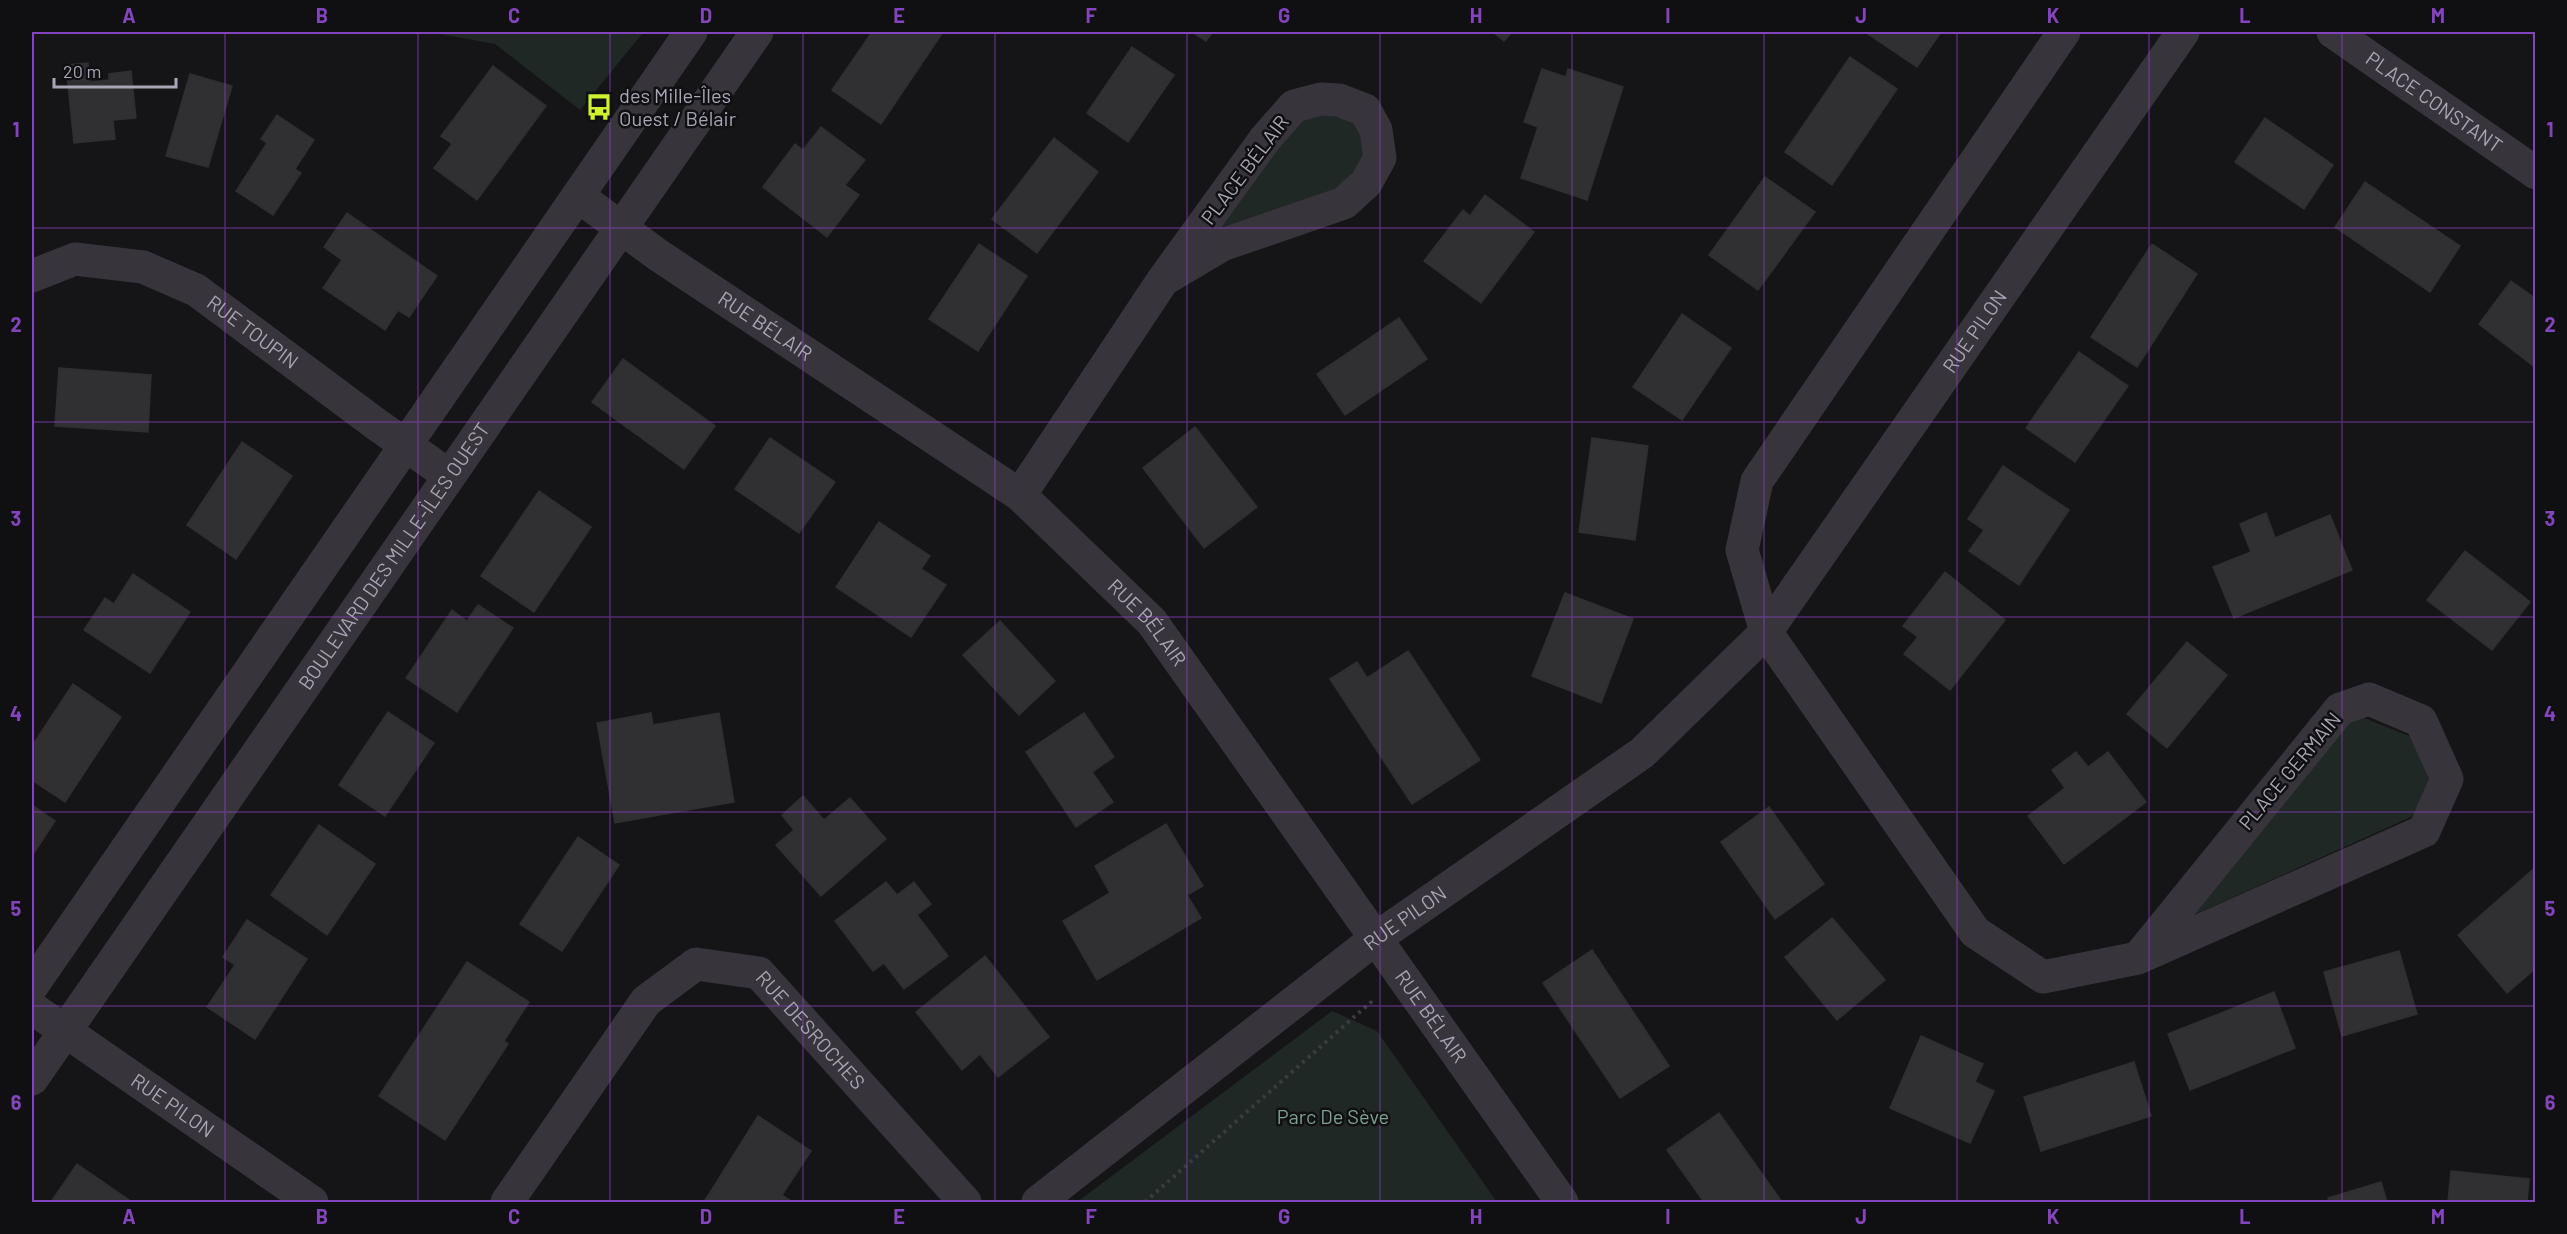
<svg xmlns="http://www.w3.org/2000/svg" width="2567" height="1234" font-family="Barlow,sans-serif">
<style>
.green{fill:#202825}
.building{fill:#302f32;stroke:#302e32;stroke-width:1.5}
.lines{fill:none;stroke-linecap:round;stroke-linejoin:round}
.path{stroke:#3c3b42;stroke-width:4;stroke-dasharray:3 4.5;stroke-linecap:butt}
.minor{stroke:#37353b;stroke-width:33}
.grid{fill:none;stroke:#8444bd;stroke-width:1.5;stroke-opacity:0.55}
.labels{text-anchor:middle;stroke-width:5;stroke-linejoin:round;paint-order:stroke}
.poi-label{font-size:20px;fill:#a9a5b6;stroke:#100f11;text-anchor:start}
.street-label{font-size:20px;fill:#a9a5b6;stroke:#100f11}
.park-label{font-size:20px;fill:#7ca192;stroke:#100f11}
.neatline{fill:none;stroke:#8444bd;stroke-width:2}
.grid-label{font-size:20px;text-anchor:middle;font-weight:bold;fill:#8444bd}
</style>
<rect width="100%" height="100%" fill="#151416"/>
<g class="green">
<polygon points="428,32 638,32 642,34 580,110 495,44"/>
<polygon points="1330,113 1358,123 1368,157 1338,194 1192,253 1245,184 1306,117"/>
<polygon points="2364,718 2412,737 2431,785 2411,817 2189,917 2348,722"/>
<polygon points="1332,1011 1377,1031 1497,1202 1077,1202"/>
</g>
<g class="building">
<polygon points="872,32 943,32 881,124 832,90"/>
<polygon points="1192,32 1213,32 1206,41"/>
<polygon points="1493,32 1512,32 1504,41"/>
<polygon points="1865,32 1941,32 1917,67"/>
<polygon points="1132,47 1174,75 1128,142 1087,113"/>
<polygon points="1850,57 1897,89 1832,185 1785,152"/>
<polygon points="88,63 90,82 109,80 109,74 131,71 136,118 113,120 115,139 74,143 66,65"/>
<polygon points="493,66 546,106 477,200 434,168 452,144 441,136"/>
<polygon points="1542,69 1566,77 1568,69 1623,87 1587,200 1521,178 1538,127 1524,122"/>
<polygon points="190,74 232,86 208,167 166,156"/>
<polygon points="277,115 314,140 295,169 301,173 273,215 236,191 267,143 261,139"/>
<polygon points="2265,118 2333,165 2304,209 2235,162"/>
<polygon points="821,127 865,160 845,185 859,195 827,237 763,187 795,144 803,150"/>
<polygon points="1054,138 1098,172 1037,253 992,219"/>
<polygon points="1765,177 1815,212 1758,290 1709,255"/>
<polygon points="2365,182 2460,246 2430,292 2335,227"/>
<polygon points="1485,195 1534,232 1481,303 1424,261 1463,210 1470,216"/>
<polygon points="347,213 437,276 409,317 398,310 385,330 323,288 342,260 324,247"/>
<polygon points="979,244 1027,276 978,351 929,319"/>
<polygon points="2152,244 2197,274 2137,367 2091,337"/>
<polygon points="2511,281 2536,299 2536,368 2479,324"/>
<polygon points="1682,314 1731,348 1682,420 1633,387"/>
<polygon points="1399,318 1427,359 1345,415 1317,374"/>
<polygon points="2079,352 2128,386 2075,462 2026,428"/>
<polygon points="623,359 715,426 684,469 592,402"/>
<polygon points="59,368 151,375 148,432 55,426"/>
<polygon points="1195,427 1257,507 1204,548 1143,468"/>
<polygon points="770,438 835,482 799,533 735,489"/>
<polygon points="1592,438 1648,446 1635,540 1579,532"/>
<polygon points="242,442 292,476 236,559 187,525"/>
<polygon points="2003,466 2069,510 2019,585 1969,551 1984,530 1968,519"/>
<polygon points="539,491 591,527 534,612 481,576"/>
<polygon points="2266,513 2275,538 2330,515 2352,570 2234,618 2213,567 2251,552 2240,524"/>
<polygon points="879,522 930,556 921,569 946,585 911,637 836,587"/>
<polygon points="2465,551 2530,602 2492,650 2427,600"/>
<polygon points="1945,572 2005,620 1950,690 1904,654 1918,637 1903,626"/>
<polygon points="133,574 190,612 150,673 84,630 105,598 114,604"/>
<polygon points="1565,593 1633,619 1601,703 1532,676"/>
<polygon points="478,605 513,628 457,712 406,678 452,610 467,621"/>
<polygon points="1000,621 1055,681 1019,715 963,655"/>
<polygon points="2187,642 2227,675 2167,748 2127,714"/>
<polygon points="1408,651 1480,760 1412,804 1330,679 1357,662 1367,678"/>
<polygon points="73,684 121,717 65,802 32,780 32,746"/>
<polygon points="388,712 434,743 385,816 339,785"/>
<polygon points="651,713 653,725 719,713 734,802 615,823 597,723"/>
<polygon points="1084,713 1114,757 1092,772 1113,802 1076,827 1026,752"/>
<polygon points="2076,752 2088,767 2108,752 2146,802 2064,864 2028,816 2065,788 2052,770"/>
<polygon points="803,796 824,820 850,798 886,839 821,896 776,845 794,830 782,815"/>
<polygon points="32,805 55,821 32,856"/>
<polygon points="1769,807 1824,884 1775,919 1721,842"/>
<polygon points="1166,824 1203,886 1187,895 1201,918 1097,980 1063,921 1110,893 1095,866"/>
<polygon points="319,825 375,864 327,935 271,895"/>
<polygon points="578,837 619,865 562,951 520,924"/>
<polygon points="2536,867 2536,968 2507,993 2458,935"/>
<polygon points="886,882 897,895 914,882 931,904 917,915 948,956 904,989 884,963 873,971 835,921"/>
<polygon points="1832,918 1885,980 1837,1020 1785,957"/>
<polygon points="247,920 307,959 255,1039 207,1007 235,965 223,957"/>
<polygon points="1592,950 1669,1066 1620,1098 1543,983"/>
<polygon points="2399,951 2417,1014 2342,1036 2324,972"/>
<polygon points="985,956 1049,1037 998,1077 980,1054 962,1070 916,1012"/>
<polygon points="467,962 529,1002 504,1041 508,1044 445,1140 379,1096"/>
<polygon points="2274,992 2295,1048 2190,1090 2168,1034"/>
<polygon points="1921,1036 1983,1064 1975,1082 1994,1091 1970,1143 1890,1108"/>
<polygon points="2134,1062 2151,1116 2041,1151 2024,1097"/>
<polygon points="1719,1113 1782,1202 1704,1202 1667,1150"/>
<polygon points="758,1116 811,1151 782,1195 791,1201 704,1202"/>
<polygon points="77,1164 132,1202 51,1202"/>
<polygon points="2451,1171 2529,1179 2527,1202 2448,1202"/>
<polygon points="2381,1182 2387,1202 2329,1202 2328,1198"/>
</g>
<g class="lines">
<polyline class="path" points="1145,1202 1371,1002 1371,1000"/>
<g class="minor">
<polyline points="2064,32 1757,481 1742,550 1766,632 1975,932 2043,977 2138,958 2424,831 2447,779 2421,721 2369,699 2340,709 2138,958"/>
<path id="s1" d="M2333 32 2536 173"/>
<path id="s2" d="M578 196 658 255 1020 495 1152 622 1562 1202"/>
<path id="s3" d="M32 276 75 259 143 267 196 290 376 424 448 475"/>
<polyline points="1020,495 1163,280 1222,245 1344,203 1366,183 1380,158 1376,130 1365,110 1339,100 1321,99 1294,106 1265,139 1163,280"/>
<polyline points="32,986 691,32"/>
<path id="s4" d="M32 1008 312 1202"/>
<path id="s5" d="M32 1079 757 32"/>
<path id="s6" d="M507 1202 646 1001 696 964 759 973 965 1202"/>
<path id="s7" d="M1038 1202 1375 939 1642 753 1766 632 2183 32"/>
</g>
</g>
<path class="grid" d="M225 32V1202M418 32V1202M610 32V1202M803 32V1202M995 32V1202M1187 32V1202M1380 32V1202M1572 32V1202M1764 32V1202M1957 32V1202M2149 32V1202M2342 32V1202M32 228H2536M32 422H2536M32 617H2536M32 812H2536M32 1006H2536"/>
<defs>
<symbol id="bus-bare" viewBox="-9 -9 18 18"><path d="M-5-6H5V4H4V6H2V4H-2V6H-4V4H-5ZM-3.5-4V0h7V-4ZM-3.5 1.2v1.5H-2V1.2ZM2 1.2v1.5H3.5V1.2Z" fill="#cef130" stroke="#100f11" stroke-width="2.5" paint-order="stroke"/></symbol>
</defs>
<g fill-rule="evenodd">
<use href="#bus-bare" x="580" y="88" width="38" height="38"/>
</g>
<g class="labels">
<g class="poi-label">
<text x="619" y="103">des Mille-Îles<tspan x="619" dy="23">Ouest / Bélair</tspan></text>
</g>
<g class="street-label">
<text dy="7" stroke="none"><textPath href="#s1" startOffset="123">PLACE CONSTANT</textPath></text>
<text transform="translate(1245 170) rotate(-53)" y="7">PLACE BÉLAIR</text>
<text dy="7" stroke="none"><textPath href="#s2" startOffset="228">RUE BÉLAIR</textPath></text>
<text dy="7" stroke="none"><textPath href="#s3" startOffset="243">RUE TOUPIN</textPath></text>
<text dy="7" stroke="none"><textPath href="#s7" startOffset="1292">RUE PILON</textPath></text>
<text dy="7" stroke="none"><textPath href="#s5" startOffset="636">BOULEVARD DES MILLE-ÎLES OUEST</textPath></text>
<text dy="7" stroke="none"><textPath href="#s2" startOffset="714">RUE BÉLAIR</textPath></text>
<text transform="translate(2290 771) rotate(-50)" y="7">PLACE GERMAIN</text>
<text dy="7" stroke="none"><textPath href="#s7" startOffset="464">RUE PILON</textPath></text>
<text dy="7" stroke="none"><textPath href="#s2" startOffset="1200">RUE BÉLAIR</textPath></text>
<text dy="7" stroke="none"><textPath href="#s6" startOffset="447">RUE DESROCHES</textPath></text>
<text dy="7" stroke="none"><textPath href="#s4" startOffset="171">RUE PILON</textPath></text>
</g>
<g class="park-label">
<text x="1333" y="1124">Parc De Sève</text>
</g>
</g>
<rect width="2567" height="1234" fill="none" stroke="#100f11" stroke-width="66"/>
<path d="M54 78v9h122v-9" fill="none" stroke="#a9a5b6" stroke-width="3"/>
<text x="63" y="78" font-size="18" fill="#a9a5b6" stroke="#100f11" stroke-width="4.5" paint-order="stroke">20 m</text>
<rect x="33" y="33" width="2501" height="1168" class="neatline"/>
<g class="grid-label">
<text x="129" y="23">A</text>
<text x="322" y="23">B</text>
<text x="514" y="23">C</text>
<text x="706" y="23">D</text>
<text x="899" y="23">E</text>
<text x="1091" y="23">F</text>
<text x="1284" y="23">G</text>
<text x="1476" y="23">H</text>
<text x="1668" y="23">I</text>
<text x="1861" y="23">J</text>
<text x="2053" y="23">K</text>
<text x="2245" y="23">L</text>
<text x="2438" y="23">M</text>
<text x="16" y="137">1</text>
<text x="2550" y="137">1</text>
<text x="16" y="332">2</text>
<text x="2550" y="332">2</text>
<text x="16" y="526">3</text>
<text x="2550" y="526">3</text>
<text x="16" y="721">4</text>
<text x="2550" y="721">4</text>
<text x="16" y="916">5</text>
<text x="2550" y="916">5</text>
<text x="16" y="1110">6</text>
<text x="2550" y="1110">6</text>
<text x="129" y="1224">A</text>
<text x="322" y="1224">B</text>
<text x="514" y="1224">C</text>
<text x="706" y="1224">D</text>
<text x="899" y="1224">E</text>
<text x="1091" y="1224">F</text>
<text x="1284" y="1224">G</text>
<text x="1476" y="1224">H</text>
<text x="1668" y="1224">I</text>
<text x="1861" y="1224">J</text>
<text x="2053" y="1224">K</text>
<text x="2245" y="1224">L</text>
<text x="2438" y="1224">M</text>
</g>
</svg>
